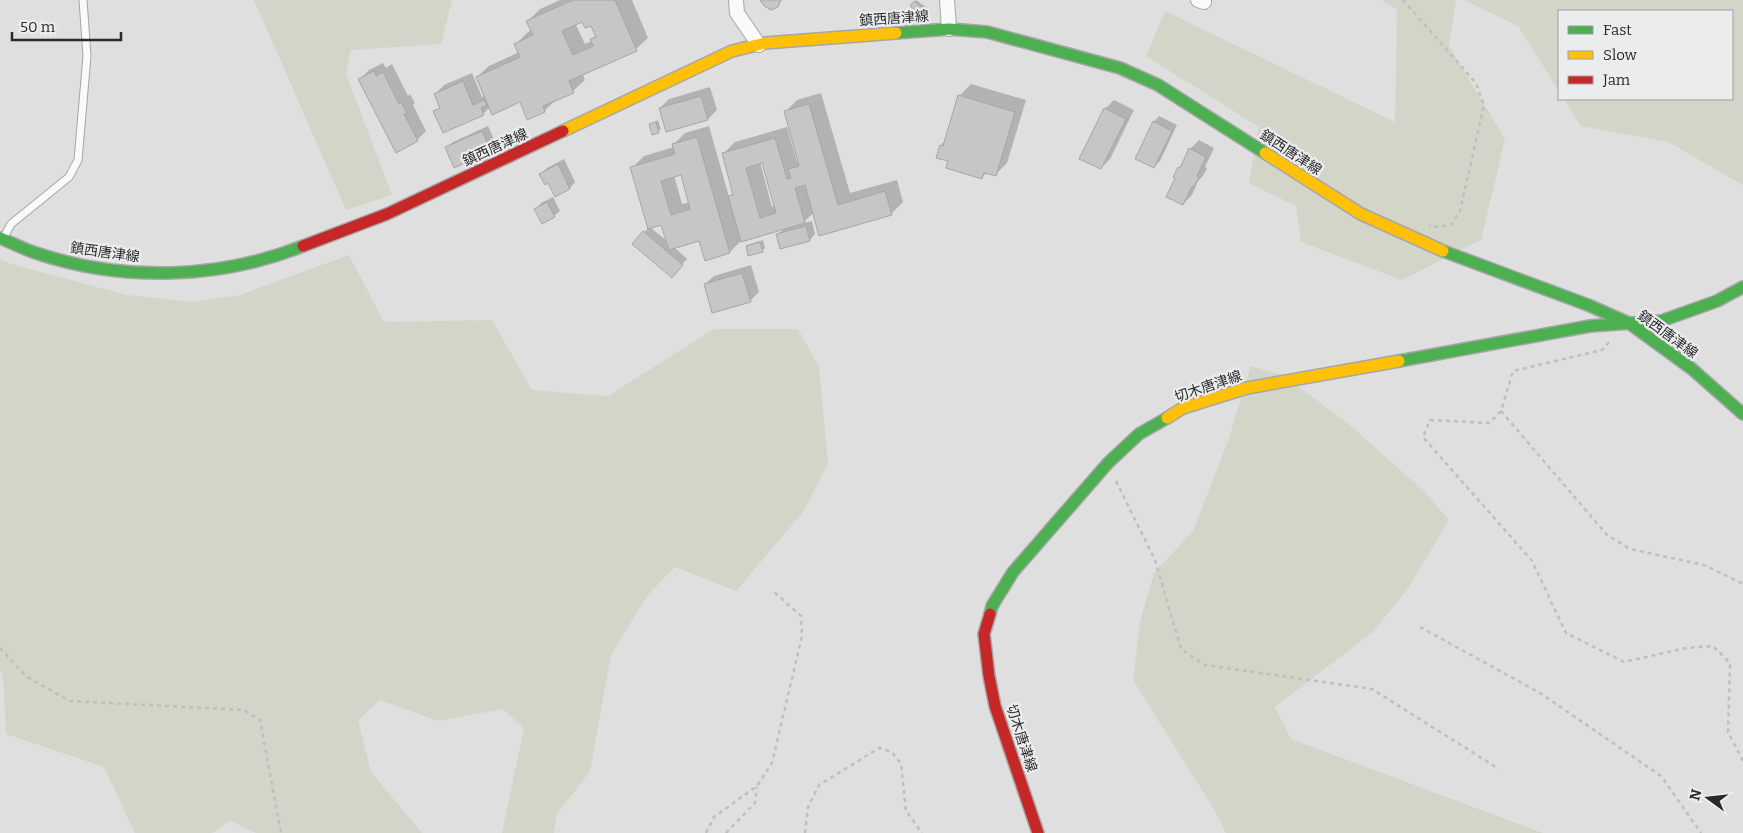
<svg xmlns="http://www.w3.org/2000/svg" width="1743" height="833" font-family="Bitter,'Noto Sans JP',serif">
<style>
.green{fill:#d3d5c8}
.shadow{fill:#0003;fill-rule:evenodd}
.building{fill:#c6c6c6;stroke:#a6a6a6;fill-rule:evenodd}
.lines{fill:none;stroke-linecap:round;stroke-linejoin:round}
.lane-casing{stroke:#a6a6a7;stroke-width:9}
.street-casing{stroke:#a6a6a7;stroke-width:16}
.fast-casing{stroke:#a6a6a7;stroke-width:14}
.slow-casing{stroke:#a6a6a7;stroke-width:14}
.jam-casing{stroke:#a6a6a7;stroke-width:14}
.path{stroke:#bfbfc0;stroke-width:2.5;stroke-dasharray:4 4;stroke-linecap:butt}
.lane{stroke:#fafafa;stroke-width:7}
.street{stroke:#fafafa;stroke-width:14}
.fast{stroke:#4caf50;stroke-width:11}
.slow{stroke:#ffc107;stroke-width:11}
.jam{stroke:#c62828;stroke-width:11}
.labels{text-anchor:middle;stroke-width:4.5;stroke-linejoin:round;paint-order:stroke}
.street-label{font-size:14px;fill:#2a2a2b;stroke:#ebecee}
</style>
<rect width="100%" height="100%" fill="#dfdfe0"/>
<g class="green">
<polygon points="254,0 452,0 441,44 351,50 346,74 392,195 346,210"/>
<polygon points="1381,0 1456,0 1449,46 1505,139 1481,240 1402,280 1301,242 1296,206 1249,183 1259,127 1146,56 1165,11 1395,122 1397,10"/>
<polygon points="1464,0 1743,0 1743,185 1668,142 1581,126 1564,99 1732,99 1732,11 1559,11 1559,91 1518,26"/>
<polygon points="349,255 384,322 492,320 532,390 608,396 714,329 798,329 819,367 828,463 803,512 736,591 675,567 647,596 611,655 590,771 557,814 554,833 502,833 524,728 503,709 438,721 380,700 358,720 371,772 422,833 256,833 230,821 212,833 135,833 104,767 6,734 3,674 0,671 0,259 11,264 127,295 192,302 240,295"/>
<polygon points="1251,366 1283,375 1345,421 1424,491 1449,520 1407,590 1374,631 1275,707 1291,739 1543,833 1226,833 1215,811 1133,680 1140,622 1154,573 1193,531 1228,441"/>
</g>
<g class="shadow">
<path d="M560 0H632L648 38 636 49 582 73 585 80 573 91 557 99 544 111 520 101 490 107 483 114 435 112 441 106 435 94 444 85 472 73 482 97 485 95 477 77 489 66 519 52 516 44 528 32 532 30 528 21 540 9ZM583 20 592 24 596 35 591 40 592 41 585 44 575 23Z"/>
<polygon points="916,0 930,10 924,16 911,6"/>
<polygon points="383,63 386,68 392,64 408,96 410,94 415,103 413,105 426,131 417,140 360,79 369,70"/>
<polygon points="971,84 1026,100 1007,163 995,175 987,172 982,178 949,161 938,157 941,145 945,141 959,96"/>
<polygon points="710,87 717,110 708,119 667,131 660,108 669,99"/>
<path d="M821 93 850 193 897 180 903 202 891 214 814 212 803 223 812 221 815 234 810 240 778 235 785 227 742 240 730 252 706 259 700 240 674 247 687 259 677 270 644 232 649 227 632 168 644 156 674 147 673 145 685 133 709 126 729 197 734 192 723 154 735 142 787 127 797 162 799 160 785 112 797 100ZM763 161 775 206 772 207 760 162ZM681 173 690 202 682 204 674 175ZM662 223 668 242 650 227Z"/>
<polygon points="1114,100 1134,110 1110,159 1101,168 1105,109"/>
<polygon points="1159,116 1177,125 1160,161 1154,167 1154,122"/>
<polygon points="658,120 661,129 658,131 650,124"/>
<polygon points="488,126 496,144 490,150 447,147 453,142"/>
<polygon points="1199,140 1214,148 1205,167 1207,168 1203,176 1198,181 1192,195 1183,204 1177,177 1175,176 1190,149"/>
<polygon points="564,159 575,182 570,188 555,195 549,182 541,174 547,168"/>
<polygon points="553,197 560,211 554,216 536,209 541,203"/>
<polygon points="763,240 765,248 762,251 747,246 750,244"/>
<polygon points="751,265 759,292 750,301 705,284 714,276"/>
</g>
<g class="building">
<path d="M573 0H615L637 51 569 81 574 93 543 106 545 112 527 120 520 102 492 115 476 77 520 57 514 44 533 35 526 21ZM582 22 585 28 591 26 596 37 590 39 593 46 573 55 562 31Z"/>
<polygon points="760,0 781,0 778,7 771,10 764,6"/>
<polygon points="914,1 929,13 924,18 910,6"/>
<polygon points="374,71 376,76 383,72 399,104 401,102 407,113 404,114 418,141 396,153 358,79"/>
<polygon points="463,81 473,105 484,100 487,105 481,108 484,115 443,133 433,111 440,108 434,94"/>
<polygon points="958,95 1015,112 996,176 984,173 982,179 946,168 948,161 936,158 940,145 943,146"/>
<polygon points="701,96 708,120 666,132 659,108"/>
<path d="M809 104 838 205 885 191 892 215 819 236 805 185 795 188 805 223 741 242 728 196 733 195 722 153 775 138 787 179 791 178 788 169 799 166 784 111ZM762 163 776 213 760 218 746 168Z"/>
<polygon points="1104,108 1126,119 1101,169 1079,159"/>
<polygon points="1153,121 1172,131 1154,168 1135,159"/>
<polygon points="656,122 659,133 652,135 649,124"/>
<polygon points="482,131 491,151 454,168 445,147"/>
<path d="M697 137 730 253 705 261 699 241 669 250 661 225 648 229 630 167 675 154 672 144ZM681 175 690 209 671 215 661 181Z"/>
<polygon points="1189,148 1206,157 1197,176 1199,177 1194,187 1192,186 1183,205 1166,197 1175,178 1173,177 1178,167 1180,168"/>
<polygon points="558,164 570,189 555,197 548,183 545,185 539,174"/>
<polygon points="547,202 555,217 542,224 534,209"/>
<polygon points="806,226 810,241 780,249 776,234"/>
<polygon points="643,231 683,265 672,278 632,244"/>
<polygon points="760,242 763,252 748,256 746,246"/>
<polygon points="742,273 751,302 712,313 704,284"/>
</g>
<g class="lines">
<defs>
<polyline id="lane" points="4,237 11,224 69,177 78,160 87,56 83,0"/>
<g id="street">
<polyline points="736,0 737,13 759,45"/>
<polyline points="947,0 949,29"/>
<polyline points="1198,0 1204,2 1204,0"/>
</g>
<g id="fast">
<polyline points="896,33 949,29 987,32 1120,68 1158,85 1265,153"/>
<path d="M0 238C13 243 25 250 39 254 124 282 220 279 303 246"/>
<polyline points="1443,251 1588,305 1629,323 1692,369 1743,414"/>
<polyline points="1399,361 1590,326 1661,321 1717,301 1743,287"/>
<polyline points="990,614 992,606 1013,572 1108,463 1139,434 1167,418"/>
</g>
<g id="slow">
<polyline points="563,131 732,51 765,43 896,33"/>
<polyline points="1265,153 1361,214 1443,251"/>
<polyline points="1167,418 1183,408 1247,388 1399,361"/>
</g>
<g id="jam">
<polyline points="303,246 387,214 563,131"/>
<polyline points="990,614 984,634 989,676 995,706 1038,833"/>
</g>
</defs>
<use href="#lane" class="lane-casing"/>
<use href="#street" class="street-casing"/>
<use href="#fast" class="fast-casing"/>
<use href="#slow" class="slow-casing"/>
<use href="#jam" class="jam-casing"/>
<g class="path">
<polyline points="1403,0 1476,83 1484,105 1460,211 1451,225 1433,227 1429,226"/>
<polyline points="1609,342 1602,350 1513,371 1501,411 1489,423 1430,420 1423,437 1532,561 1566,633 1624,662 1686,648 1713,646 1730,663 1728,732 1743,761"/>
<polyline points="1501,411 1607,535 1630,549 1704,565 1743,584"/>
<polyline points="1116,481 1155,560 1181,649 1205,665 1372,689 1499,769"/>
<polyline points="1420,627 1540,693 1661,776 1701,833"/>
<polyline points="0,648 27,677 70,701 244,710 260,720 281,833"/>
<polyline points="706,833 714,817 757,786 772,763 802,636 801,616 772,590"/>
<polyline points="726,833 755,803 757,787"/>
<polyline points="805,833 808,807 819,785 879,748 892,752 901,764 906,811 922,833"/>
</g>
<use href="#lane" class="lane"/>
<use href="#street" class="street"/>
<use href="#fast" class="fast"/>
<use href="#slow" class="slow"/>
<use href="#jam" class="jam"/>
</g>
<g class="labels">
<g class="street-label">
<text transform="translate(894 18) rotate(-4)" y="5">鎮西唐津線</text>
<text transform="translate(495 147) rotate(-25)" y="5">鎮西唐津線</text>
<text transform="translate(1291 152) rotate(33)" y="5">鎮西唐津線</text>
<text transform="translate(105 252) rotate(8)" y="5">鎮西唐津線</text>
<text transform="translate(1668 334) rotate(36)" y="5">鎮西唐津線</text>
<text transform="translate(1208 386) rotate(-19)" y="5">切木唐津線</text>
<text transform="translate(1022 738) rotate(72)" y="5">切木唐津線</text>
</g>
</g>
<rect x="1558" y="10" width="175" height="90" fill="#ebecee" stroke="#9e9ea0"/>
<rect x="1568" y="26" width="25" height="8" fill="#4caf50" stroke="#9e9ea0"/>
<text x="1603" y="35" font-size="15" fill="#2a2a2b">Fast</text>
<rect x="1568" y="51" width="25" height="8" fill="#ffc107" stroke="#9e9ea0"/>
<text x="1603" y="60" font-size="15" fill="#2a2a2b">Slow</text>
<rect x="1568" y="76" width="25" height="8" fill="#c62828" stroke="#9e9ea0"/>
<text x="1603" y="85" font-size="15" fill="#2a2a2b">Jam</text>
<g transform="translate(1708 798) rotate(285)" stroke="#ebecee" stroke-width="4" paint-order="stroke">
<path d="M0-4L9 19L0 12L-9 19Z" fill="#2a2a2b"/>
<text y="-8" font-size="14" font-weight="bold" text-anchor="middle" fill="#2a2a2b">N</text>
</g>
<path d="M12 32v8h109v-8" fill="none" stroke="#2a2a2b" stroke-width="2.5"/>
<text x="20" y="32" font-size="15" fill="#2a2a2b" stroke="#ebecee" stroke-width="4" paint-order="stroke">50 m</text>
</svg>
